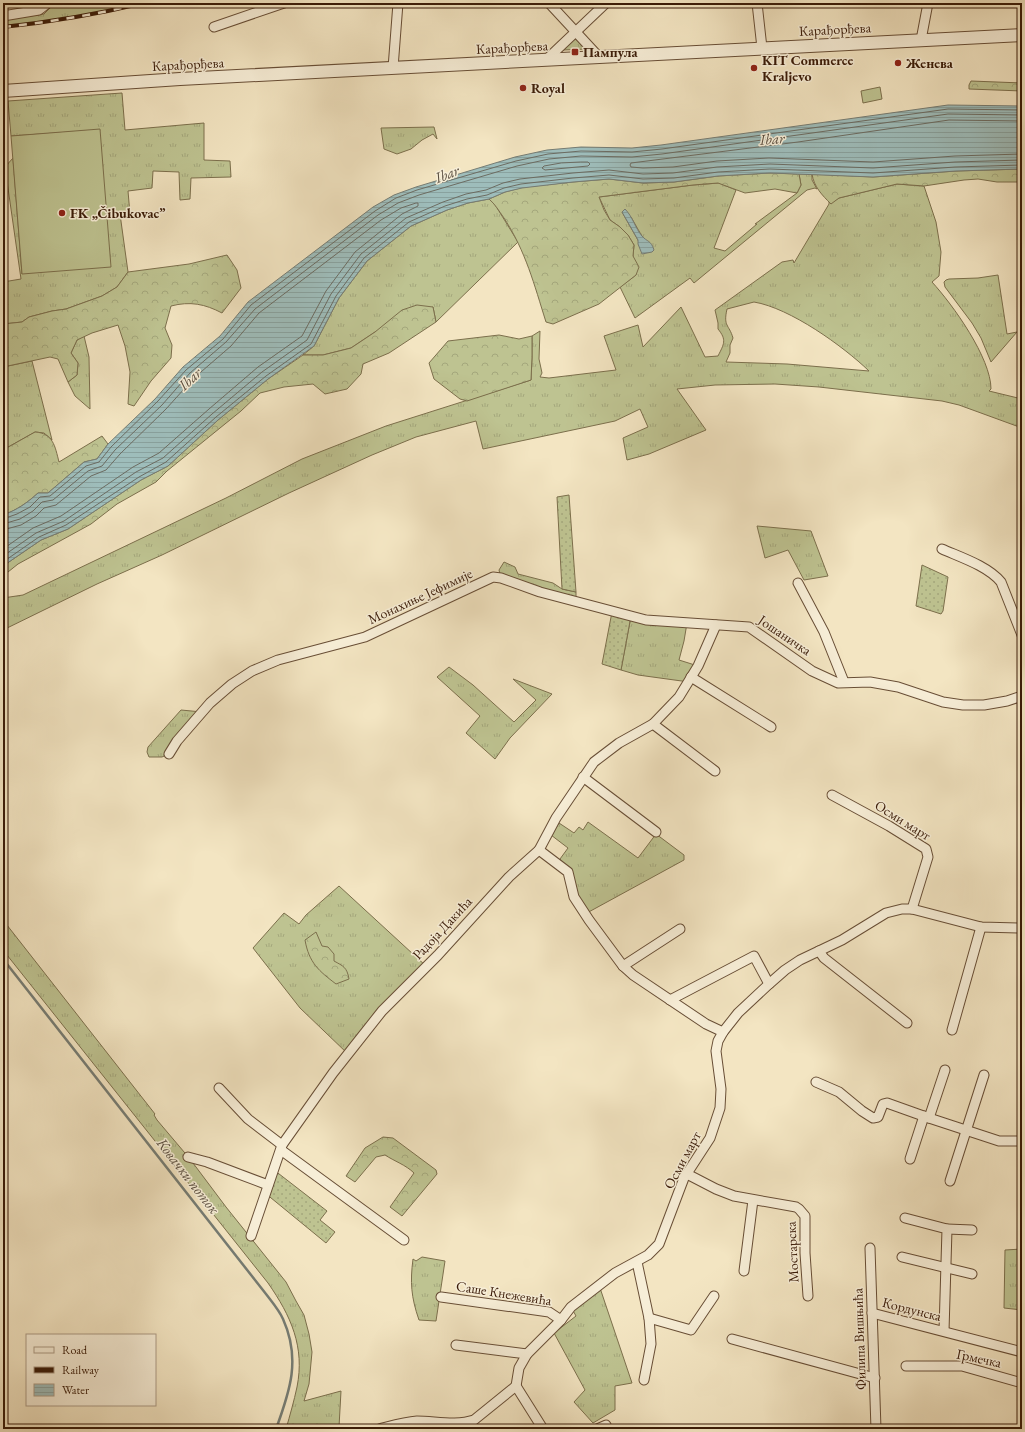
<svg xmlns="http://www.w3.org/2000/svg" width="1025" height="1432" font-family="'EB Garamond',serif">
<style>
.grass{fill:url(#grass-tufts);stroke:#7c6f4c;fill-rule:evenodd}
.forest{fill:url(#forest-crowns);stroke:#7c6f4c}
.garden{fill:url(#garden-dots);stroke:#7c6f4c}
.pitch{fill:#bec391;stroke:#7c6f4c}
.water{fill:url(#water-rules);stroke:#767c73}
.lines{fill:none;stroke-linecap:round;stroke-linejoin:round}
.shore{stroke:#6c6c62;stroke-width:1}
.stream{stroke:#767c73;stroke-width:2.5}
.minor-casing{stroke:#684e36;stroke-width:11}
.tertiary-casing{stroke:#684e36;stroke-width:14}
.minor{stroke:#f7eed7;stroke-width:9}
.tertiary{stroke:#f7eed7;stroke-width:12}
.rail-casing{stroke:#3a1b08;stroke-width:4}
.rail{stroke:#f7eed7;stroke-width:2.5;stroke-dasharray:8;stroke-linecap:butt}
.poi-dot{fill:#8f2418;stroke:#f7eed7;stroke-width:1.5}
.labels{text-anchor:middle;stroke-width:3;stroke-linejoin:round;paint-order:stroke}
.street-label{font-size:14px;fill:#3a1b08;stroke:#f7eed7}
.poi-label{font-size:14px;font-weight:bold;fill:#3a1b08;stroke:#f7eed7;text-anchor:start}
.water-label{font-size:15px;font-style:italic;fill:#584c3e;stroke:#f7eed7}
</style>
<defs>
<pattern id="grass-tufts" width="24" height="20" patternUnits="userSpaceOnUse"><rect width="24" height="20" fill="#bec391"/><path d="M3 7l-1-3M5 7V3M7 7l1-3M15 17l-1-3M17 17v-4M19 17l1-3" fill="none" stroke="#a4a77c"/></pattern>
<pattern id="forest-crowns" width="20" height="18" patternUnits="userSpaceOnUse"><rect width="20" height="18" fill="#bec391"/><path d="M2 6a3 3 0 1 1 6 0M12 15a3 3 0 1 1 6 0" fill="none" stroke="#a4a77c"/></pattern>
<pattern id="garden-dots" width="8" height="8" patternUnits="userSpaceOnUse"><rect width="8" height="8" fill="#bec391"/><path d="M2 2h.1M6 6h.1" fill="none" stroke="#a4a77c" stroke-width="1.8" stroke-linecap="round"/></pattern>
<pattern id="water-rules" width="6" height="5" patternUnits="userSpaceOnUse"><rect width="6" height="5" fill="#9ebdbb"/><path d="M0 2.5h6" fill="none" stroke="#89a29f"/></pattern>
</defs>
<rect width="100%" height="100%" fill="#f3e5c2"/>
<filter id="stains"><feTurbulence type="fractalNoise" baseFrequency=".005" numOctaves="4"/><feColorMatrix values="0 0 0 0 .2 0 0 0 0 .09 0 0 0 0 .02 0 0 0 .5 -.17"/></filter>
<radialGradient id="worn" r=".72"><stop offset=".6" stop-color="#630" stop-opacity="0"/><stop offset="1" stop-color="#630" stop-opacity=".3"/></radialGradient>
<g class="grass">
<path d="M55 3H144C98 14 51 22 3 27V20L44 14Z"/>
<polygon points="576,38 586,49 563,50 572,40"/>
<polygon points="122,93 125,130 204,123 204,160 230,161 231,177 191,178 190,199 180,200 179,172 153,171 152,188 128,191 130,214 120,214 128,272 117,287 102,296 66,309 52,311 29,317 22,322 3,324 3,282 21,279 5,167 13,158 22,274 100,130 11,136 8,101"/>
<polygon points="434,127 437,139 433,134 422,140 411,149 397,154 384,149 381,128"/>
<path d="M799 174H812V180L817 189 815 188 807 190 694 283 690 278 635 318 620 287 636 275 633 256 634 245 628 235 620 227 610 220 599 197 693 185 719 183 736 190 714 248 725 251 757 224H755L797 193 801 185ZM622 212 631 217 643 238 639 242Z"/>
<path d="M897 184 924 186 936 222 941 252 939 276 932 282C953 305 991 358 991 389L989 391 1022 399V428L959 405 942 401 819 387 775 384 715 385 677 389 706 430 649 454 627 460 623 438 648 427 640 409 615 421 483 449 476 421 416 437 372 455 289 493 162 555 97 584 3 630V598L23 595 226 498 302 459 386 426 531 380 532 358V336L540 331 539 359 542 373 540 377 549 378 616 370 604 336 638 325 643 347 681 307 705 357 718 356C724 344 727 340 718 329V323L715 310 782 262 793 260 794 263 829 204V201L831 203 839 198ZM754 302C790 308 843 346 869 371L787 364 726 362 730 353V345L733 338C729 324 723 327 727 309Z"/>
<polygon points="489,199 494,203 518,242 436,322 433,307 375,332 351,348 323,355 303,355 314,346 339,298 367,261 411,226 447,210 468,203"/>
<polygon points="998,275 1007,334 1017,332 991,362 981,338 972,323 945,287 944,282 946,280 949,279 978,278"/>
<polygon points="84,336 89,357 90,409 75,396 68,382 77,375 78,363 71,353 77,340"/>
<polygon points="32,361 52,440 44,433 35,432 3,450 3,367"/>
<polygon points="757,526 811,531 828,576 804,580 788,550 765,558"/>
<polygon points="504,562 515,567 518,574 553,583 562,589 576,592 576,602 501,578 499,570"/>
<polygon points="631,616 687,623 684,641 679,660 698,666 689,682 638,675 621,670"/>
<polygon points="449,667 473,685 514,722 536,700 513,679 552,694 510,738 495,759 466,733 480,716 437,677"/>
<polygon points="181,710 202,712 169,754 162,757 149,757 147,752 148,747"/>
<polygon points="588,822 638,858 656,834 684,855 684,860 585,914 568,872 560,859 568,848 551,835 559,823 574,833 579,827 583,830"/>
<polygon points="339,886 426,966 348,1054 300,1008 253,948 284,913 299,924 306,915"/>
<path d="M3 920 155 1114 154 1115 157 1120 190 1159 226 1207 286 1282 296 1301 304 1315 309 1334 312 1352 309 1384 304 1401 341 1391 339 1427 325 1429H286C290 1415 294 1401 297 1387 305 1347 291 1316 268 1283L3 950Z"/>
<polygon points="1022,1249 1022,1310 1004,1308 1005,1250"/>
<path d="M422 1257 445 1261 436 1321 419 1320C411 1297 410 1282 413 1259L416 1261Z"/>
<polygon points="599,1285 632,1383 615,1386 615,1410 593,1423 574,1402 585,1390 554,1333 576,1316 571,1307"/>
</g>
<g class="forest">
<polygon points="971,81 1022,83 1022,91 969,89 969,85"/>
<path d="M1022 169V184L1020 182H997L978 179 964 180 924 186 897 184 839 198 831 204C822 195 814 187 812 174L873 177 956 171Z"/>
<path d="M770 173 799 174 801 185 797 193 775 189 745 193 718 183 693 185 599 197 604 210 610 220 620 227 628 235 634 245 633 256 639 267 636 275 599 304 553 324 546 322C534 284 526 252 504 218 499 211 495 204 489 199L505 192 524 187 573 182 609 179 643 183 674 182 718 176Z"/>
<path d="M227 255 237 270 241 288 222 313C205 304 190 301 171 306L165 328 172 345 171 358 151 381 134 406 128 404 130 372 125 346 118 325 92 333 77 340 71 353 78 363 77 375 68 382 58 359 50 357 3 367V324L22 322 29 317 52 311 66 309 102 296 117 287 128 272 189 264Z"/>
<polygon points="417,305 433,307 436,322 389,353 363,364 361,374 347,389 325,394 313,384 284,387 260,393 241,411 167,471 156,482 117,504 91,524 18,564 3,576 3,566 41,540 68,529 141,480 168,466 218,420 268,379 303,355 323,355 351,348 375,332 402,310"/>
<polygon points="499,335 519,339 532,336 532,357 531,380 467,401 460,399 434,379 429,363 448,341"/>
<path d="M35 432C53 433 55 446 59 462L102 436 108 444 97 459 84 462 48 493H38C27 503 17 510 3 515V450Z"/>
<path d="M316 932 322 946 328 947 334 954V961C343 966 347 967 349 979L336 984C319 971 309 963 305 940Z"/>
<path d="M383 1137 393 1138 436 1170 437 1174 402 1216 390 1207 414 1173C406 1165 394 1161 385 1155L376 1157 355 1182 346 1176 365 1148Z"/>
</g>
<g class="garden">
<polygon points="569,495 576,592 562,589 557,497"/>
<polygon points="922,565 948,577 943,611 941,614 916,606"/>
<polygon points="612,612 631,616 621,670 602,664"/>
<polygon points="274,1170 327,1211 320,1220 335,1232 326,1243 265,1193"/>
</g>
<g class="pitch">
<polygon points="880,87 882,99 863,103 861,91"/>
<polygon points="100,129 111,267 22,274 11,136"/>
</g>
<g class="water">
<path d="M948 105 1022 106V169L956 171 873 177 770 173 718 176 674 182 643 183 609 179 573 182 522 188 505 192 489 199 468 203 447 210 411 226 367 261 339 298 314 346 268 379 218 420 168 466 141 480 68 529 41 540 3 566V515C17 510 27 503 38 493H48L84 462 97 459 108 444 155 399 183 367 220 336 248 302 373 207 394 195 416 187 515 157 547 150 581 147 632 148 661 145Z"/>
<path d="M625 209C633 217 635 228 642 236 647 242 651 240 654 250L652 252 642 254 638 244V240L622 212Z"/>
</g>
<g class="lines">
<g class="shore">
<polyline points="1022,121 949,120 798,142 631,163 630,165 631,167 643,168 673,167 717,161 769,158 873,162 955,156 1022,154"/>
<polygon points="581,162 588,162 590,164 588,166 545,170 542,168 544,166 561,163"/>
<polyline points="3,519 17,514 30,507 40,497 50,496 86,466 99,462 111,447 158,401 186,370 223,339 251,305 375,211 396,198 417,190 516,161 548,154 581,151 632,152 662,149 948,109 1022,110"/>
<polyline points="3,524 20,519 33,511 42,502 53,500 88,471 102,466 115,450 162,405 190,373 226,342 255,309 378,215 398,203 419,195 517,166 549,159 581,156 632,157 662,154 948,114 1022,115"/>
<polyline points="3,530 21,525 36,516 44,508 56,505 91,476 106,470 120,454 166,409 194,378 231,346 259,313 381,220 401,208 416,203 418,203 418,206 402,214 355,252 326,291 302,336 258,367 209,409 159,453 133,467 61,516 33,528 3,549"/>
<polyline points="3,556 36,533 64,521 136,472 163,458 212,414 262,372 307,340 331,294 361,254 406,218 443,202 466,194 486,190 503,183 520,179 573,173 609,170 643,174 673,173 717,167 770,164 873,168 955,162 1022,160"/>
<polyline points="3,562 39,537 66,525 139,477 166,462 216,417 266,376 311,344 336,296 364,258 409,222 445,206 467,199 487,195 504,188 521,184 573,178 609,175 643,179 674,178 718,172 770,169 873,173 955,167 1022,165"/>
</g>
<path class="stream" d="M3 959 266 1294C272 1302 279 1310 283 1319 301 1359 290 1391 276 1429"/>
<defs>
<g id="minor">
<polyline points="549,3 599,57"/>
<polyline points="757,3 762,48"/>
<polyline points="3,16 39,10 48,3"/>
<polyline points="214,27 284,3"/>
<polyline points="921,40 928,3"/>
<polyline points="546,60 606,3"/>
<polyline points="393,68 398,3"/>
<path d="M942 549C960 557 988 566 1001 582L1022 635"/>
<polyline points="798,583 824,632 844,682"/>
<polyline points="691,677 771,727"/>
<polyline points="653,724 715,771"/>
<polyline points="169,754 177,741 210,703 232,684 252,671 278,660 365,637 493,577 501,578 540,592 646,620 749,627 812,671 838,683 870,682 898,687 943,702 963,705 984,705 1007,701 1022,696"/>
<polyline points="583,777 656,832"/>
<polyline points="832,795 889,826 926,849 928,857 912,909"/>
<polyline points="539,850 568,872 574,897 589,920 623,966 633,975 706,1024 723,1032"/>
<polyline points="819,951 824,958 907,1023"/>
<polyline points="623,966 680,929"/>
<polyline points="670,1000 754,956 769,984"/>
<polyline points="952,1030 981,927"/>
<polyline points="816,1082 839,1092 862,1111 873,1118 878,1117 883,1104 887,1103 929,1118 999,1141 1022,1141"/>
<polyline points="219,1088 248,1119 282,1145"/>
<polyline points="929,1118 945,1070"/>
<polyline points="281,1150 404,1240"/>
<polyline points="188,1157 207,1162 268,1185"/>
<polyline points="910,1159 924,1116"/>
<polyline points="687,1174 716,1189 734,1196 796,1207 799,1209 805,1216 805,1253 808,1296"/>
<polyline points="950,1181 984,1075"/>
<polyline points="905,1218 947,1229 944,1331"/>
<polyline points="947,1229 972,1230"/>
<polyline points="251,1236 282,1145 333,1073 382,1011 438,955 509,877 539,850 556,818 594,762 619,743 653,724 679,697 698,666 716,625"/>
<polyline points="870,1248 876,1429"/>
<polyline points="902,1257 972,1274"/>
<polyline points="637,1262 649,1318 651,1344 644,1380"/>
<polyline points="744,1271 753,1200"/>
<polyline points="441,1297 549,1312 561,1320"/>
<polyline points="872,1313 1022,1352"/>
<polyline points="649,1318 691,1330 714,1296"/>
<polyline points="732,1339 875,1378"/>
<polyline points="456,1345 527,1354"/>
<polyline points="906,1366 962,1366 1022,1383"/>
<polyline points="516,1386 519,1368 527,1354 561,1320 571,1307 615,1273 648,1255 659,1244 684,1178 710,1138 720,1108 721,1089 716,1051 718,1041 723,1032 738,1013 769,984 785,970 800,960 842,940 886,913 902,909 912,909 981,927 1022,928"/>
<polyline points="516,1386 543,1429"/>
<path d="M379 1429C391 1426 404 1422 417 1421 435 1421 456 1426 474 1420L516 1386"/>
<polyline points="597,1429 606,1425"/>
</g>
<polyline id="tertiary" points="3,91 180,79 1022,35"/>
</defs>
<use href="#minor" class="minor-casing"/>
<use href="#tertiary" class="tertiary-casing"/>
<use href="#minor" class="minor"/>
<use href="#tertiary" class="tertiary"/>
<defs>
<path id="rail" d="M3 27C51 22 98 14 144 3"/>
</defs>
<use href="#rail" class="rail-casing"/>
<use href="#rail" class="rail"/>
</g>
<g class="poi-dot">
<rect x="571" y="48" width="8" height="8" rx="2"/>
<circle cx="898" cy="63" r="4"/>
<circle cx="754" cy="68" r="4"/>
<circle cx="523" cy="88" r="4"/>
<circle cx="62" cy="213" r="4"/>
</g>
<g class="labels">
<g class="street-label">
<text transform="translate(835 29) rotate(-3)" y="5">Карађорђева</text>
<text transform="translate(512 47) rotate(-3)" y="5">Карађорђева</text>
<text transform="translate(188 64) rotate(-3)" y="5">Карађорђева</text>
<text transform="translate(420 596) rotate(-25)" y="5">Монахиње Јефимије</text>
<text transform="translate(785 635) rotate(34)" y="5">Јошаничка</text>
<text transform="translate(903 820) rotate(32)" y="5">Осми март</text>
<text transform="translate(442 928) rotate(-47)" y="5">Радоја Дакића</text>
<text transform="translate(682 1160) rotate(-62)" y="5">Осми март</text>
<text transform="translate(792 1252) rotate(-93)" y="5">Мостарска</text>
<text transform="translate(504 1293) rotate(9)" y="5">Саше Кнежевића</text>
<text transform="translate(912 1309) rotate(14)" y="5">Кордунска</text>
<text transform="translate(859 1339) rotate(-92)" y="5">Филипа Вишњића</text>
<text transform="translate(979 1358) rotate(12)" y="5">Грмечка</text>
</g>
<g class="poi-label">
<text x="583" y="57">Пампула</text>
<text x="762" y="65">KIT Commerce<tspan x="762" dy="16">Kraljevo</tspan></text>
<text x="906" y="68">Женева</text>
<text x="531" y="93">Royal</text>
<text x="70" y="218">FK „Čibukovac”</text>
</g>
<g class="water-label">
<text transform="translate(772 139) rotate(-5)" y="5">Ibar</text>
<text transform="translate(447 174) rotate(-21)" y="5">Ibar</text>
<text transform="translate(190 379) rotate(-43)" y="5">Ibar</text>
<text transform="translate(188 1176) rotate(52)" y="5">Ковачки поток</text>
</g>
</g>
<rect width="1025" height="1432" fill="none" stroke="#f3e5c2" stroke-width="16"/>
<rect x="4" y="4" width="1017" height="1424" fill="none" stroke="#3a1b08" stroke-width="2"/>
<rect x="8" y="8" width="1009" height="1416" fill="none" stroke="#3a1b08"/>
<rect x="26" y="1334" width="130" height="72" fill="#f7eed7" stroke="#ab9a84"/>
<rect x="34" y="1347" width="20" height="6" fill="#f7eed7" stroke="#ab9a84"/>
<text x="62" y="1354" font-size="12" fill="#3a1b08">Road</text>
<rect x="34" y="1367" width="20" height="6" fill="#3a1b08" stroke="#ab9a84"/>
<text x="62" y="1374" font-size="12" fill="#3a1b08">Railway</text>
<rect x="34" y="1384" width="20" height="12" fill="url(#water-rules)" stroke="#ab9a84"/>
<text x="62" y="1394" font-size="12" fill="#3a1b08">Water</text>
<rect width="100%" height="100%" filter="url(#stains)"/>
<rect width="100%" height="100%" fill="url(#worn)"/>
</svg>
